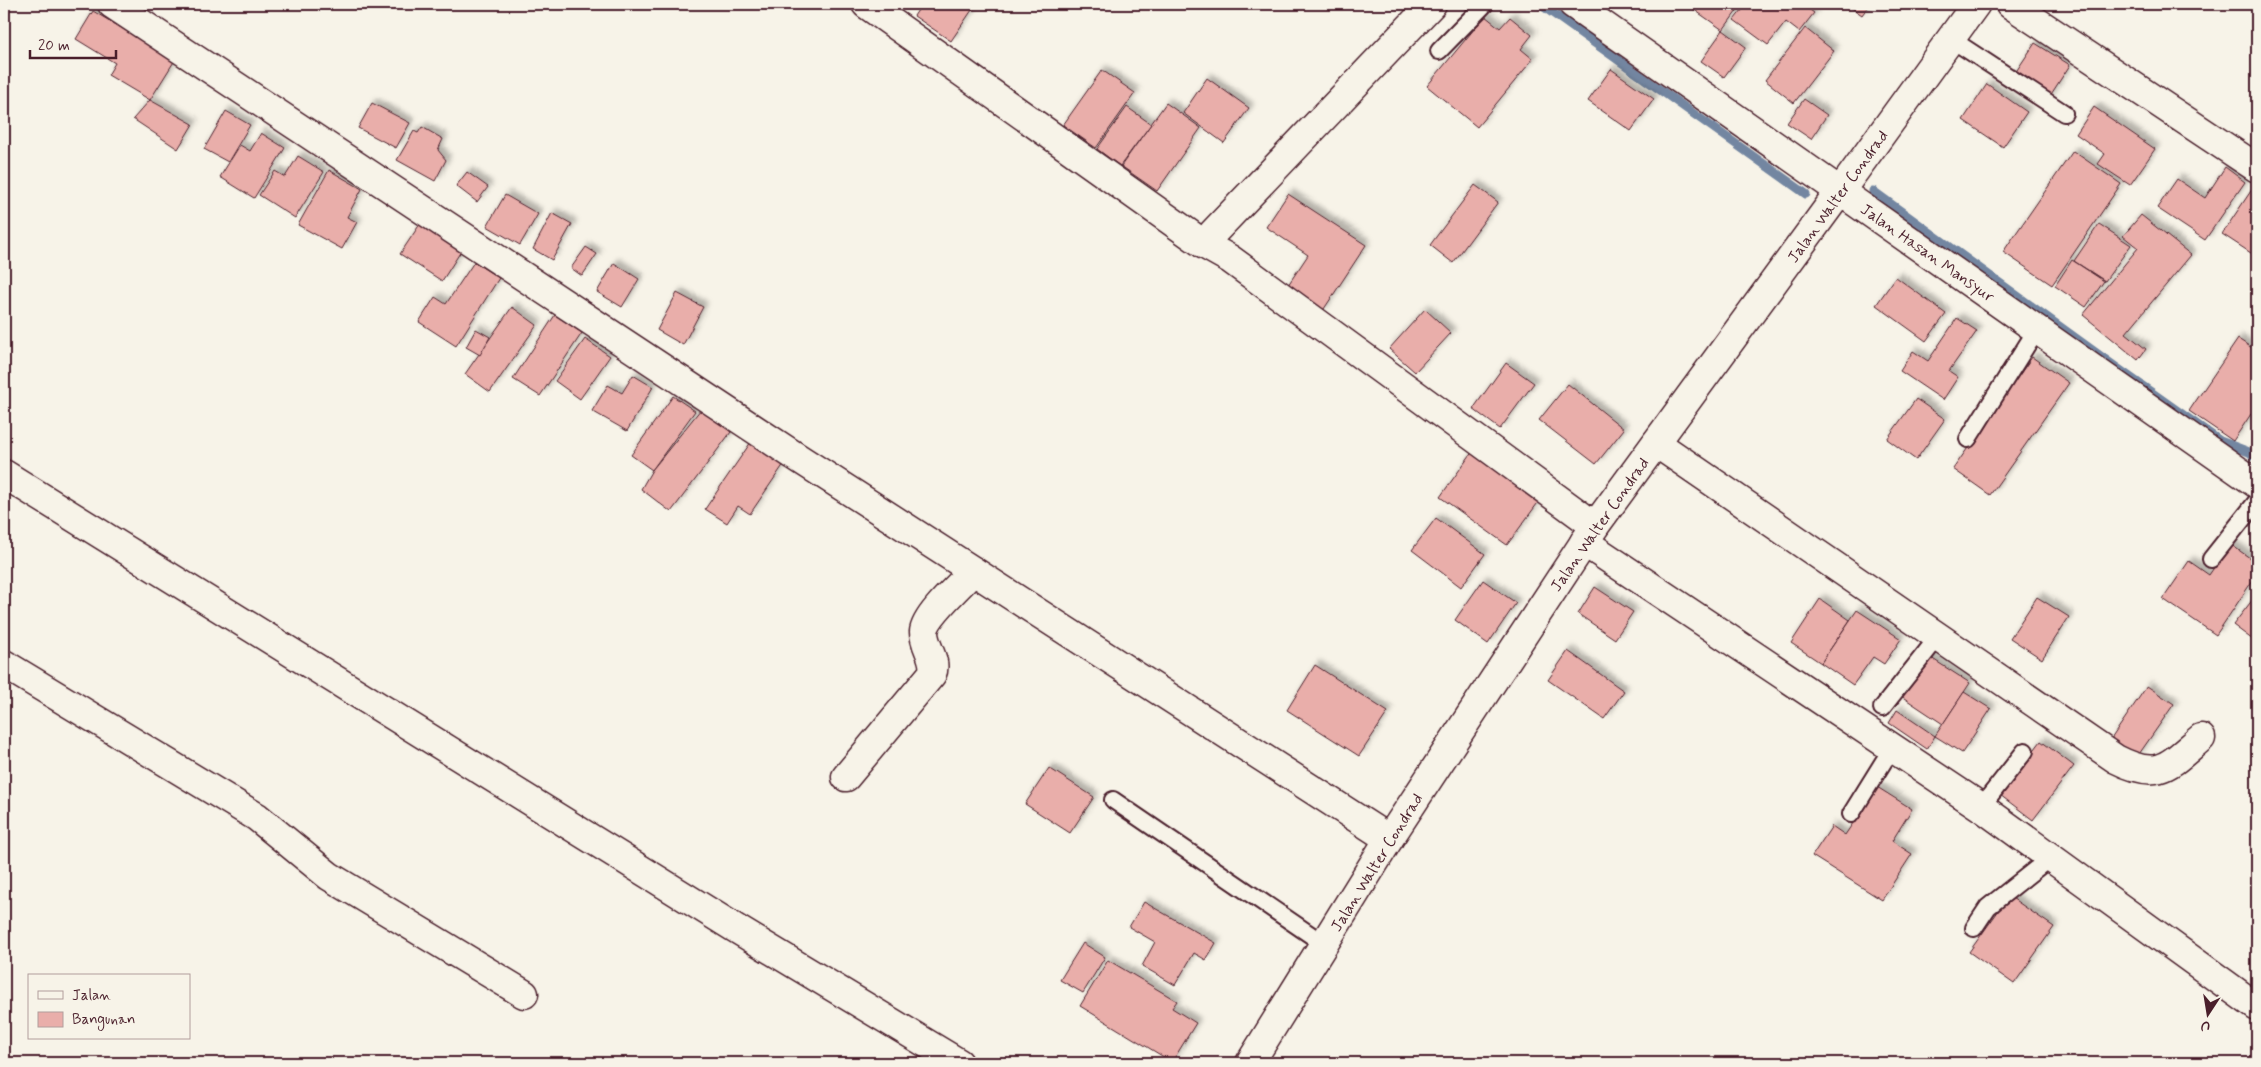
<svg xmlns="http://www.w3.org/2000/svg" width="2261" height="1067" font-family="Mynerve,sans-serif">
<style>
.lines{fill:none;stroke-linecap:round;stroke-linejoin:round}
.stream{stroke:#7386a1;stroke-width:9}
.building{fill:#e9aeaa;stroke:#4a1f2b;filter:url(#shadow)}
.service-casing{stroke:#4a1f2b;stroke-width:20}
.minor-casing{stroke:#4a1f2b;stroke-width:31}
.tertiary-casing{stroke:#4a1f2b;stroke-width:31}
.service{stroke:#f7f3e8;stroke-width:16}
.minor{stroke:#f7f3e8;stroke-width:28}
.tertiary{stroke:#f7f3e8;stroke-width:28}
.labels{text-anchor:middle;stroke-width:4;stroke-linejoin:round;paint-order:stroke}
.street-label{font-size:16px;fill:#4a1f2b;stroke:#f7f3e8}
</style>
<defs>
<filter id="shadow"><feDropShadow dx="4.5" dy="-4.5" stdDeviation="2.5" flood-color="#0004"/></filter>
</defs>
<rect width="100%" height="100%" fill="#f7f3e8"/>
<filter id="ink" filterUnits="userSpaceOnUse"><feTurbulence type="fractalNoise" baseFrequency=".02" numOctaves="2"/><feDisplacementMap in="SourceGraphic" scale="10" xChannelSelector="R" yChannelSelector="G"/><feConvolveMatrix kernelMatrix="1 2 1 2 8 2 1 2 1" color-interpolation-filters="sRGB"/></filter>
<g filter="url(#ink)">
<g class="lines">
<g class="stream">
<polyline points="1540,4 1806,194"/>
<polyline points="1873,191 2110,363 2220,441 2249,452 2257,458"/>
</g>
</g>
<g class="building">
<polygon points="922,4 976,4 951,41 914,16"/>
<polygon points="1397,4 1416,4 1409,13"/>
<polygon points="1686,4 1742,4 1723,30"/>
<polygon points="1747,4 1802,4 1814,13 1799,32 1786,22 1768,45 1734,20"/>
<polygon points="1846,4 1870,4 1862,15"/>
<polygon points="93,11 175,60 150,100 108,75 115,63 76,39"/>
<polygon points="1485,16 1500,28 1510,17 1532,35 1521,49 1533,59 1477,127 1427,86"/>
<polygon points="1805,28 1834,51 1794,103 1765,80"/>
<polygon points="1723,30 1746,47 1724,77 1701,61"/>
<polygon points="2035,43 2070,65 2048,99 2013,76"/>
<polygon points="1611,69 1654,99 1631,131 1588,101"/>
<polygon points="1102,70 1135,93 1096,148 1063,125"/>
<polygon points="1207,78 1249,108 1224,143 1183,113"/>
<polygon points="1987,84 2027,112 2003,147 1963,120"/>
<polygon points="1804,99 1827,115 1811,139 1787,123"/>
<polygon points="150,100 193,124 178,149 133,119"/>
<polygon points="372,103 410,123 396,148 358,128"/>
<polygon points="1166,103 1201,128 1157,191 1121,166"/>
<polygon points="1127,107 1151,124 1120,166 1097,149"/>
<polygon points="2094,107 2155,149 2130,185 2098,164 2105,154 2076,134"/>
<polygon points="226,111 250,125 228,162 204,149"/>
<polygon points="422,127 443,139 438,150 446,160 435,181 397,160 414,131 418,133"/>
<polygon points="261,133 285,148 254,198 220,177 240,145 250,151"/>
<polygon points="2073,151 2121,184 2052,285 2003,252"/>
<polygon points="298,156 324,172 295,218 259,195 275,171 285,177"/>
<polygon points="2225,167 2245,182 2205,240 2157,208 2177,179 2205,198"/>
<polygon points="329,170 362,189 347,217 357,222 342,249 298,225"/>
<polygon points="467,172 488,187 477,202 456,186"/>
<polygon points="2257,182 2257,257 2222,234"/>
<polygon points="1475,185 1498,202 1453,263 1430,245"/>
<polygon points="1288,194 1366,245 1322,312 1286,288 1308,255 1266,227"/>
<polygon points="505,195 538,214 520,245 487,226"/>
<polygon points="552,213 572,224 552,260 533,249"/>
<polygon points="2141,215 2191,255 2126,333 2146,349 2138,360 2083,315 2138,248 2123,236"/>
<polygon points="422,221 463,248 442,281 400,254"/>
<polygon points="2099,224 2131,245 2105,281 2074,261"/>
<polygon points="586,247 597,254 582,276 571,268"/>
<polygon points="2072,260 2104,281 2086,307 2055,286"/>
<polygon points="474,262 499,278 456,346 419,322 435,297 446,304"/>
<polygon points="614,263 639,279 622,307 597,292"/>
<polygon points="1896,277 1946,314 1926,341 1876,305"/>
<polygon points="677,293 703,307 683,345 657,330"/>
<polygon points="512,307 537,325 490,392 465,374"/>
<polygon points="1425,309 1451,333 1415,372 1389,349"/>
<polygon points="555,315 582,333 540,396 513,379"/>
<polygon points="1957,318 1977,331 1949,371 1958,377 1943,400 1900,371 1913,351 1928,361"/>
<polygon points="476,329 490,337 480,355 466,347"/>
<polygon points="585,339 610,356 580,399 555,381"/>
<polygon points="2238,339 2257,351 2257,405 2233,441 2189,411"/>
<polygon points="2032,357 2069,383 1990,495 1953,469"/>
<polygon points="1506,363 1534,383 1500,429 1473,409"/>
<polygon points="633,375 653,387 627,431 592,411 608,385 622,393"/>
<polygon points="1568,384 1624,429 1596,464 1539,420"/>
<polygon points="673,396 695,411 652,470 631,455"/>
<polygon points="1916,399 1945,419 1916,460 1887,439"/>
<polygon points="701,409 731,432 671,512 641,489 652,470"/>
<polygon points="751,442 784,464 750,514 738,506 727,523 705,509"/>
<polygon points="1473,451 1540,500 1507,545 1440,497"/>
<polygon points="1436,518 1485,554 1461,587 1412,550"/>
<polygon points="2230,544 2257,563 2257,574 2216,635 2163,599 2189,561 2209,575"/>
<polygon points="1483,580 1516,603 1488,644 1455,620"/>
<polygon points="1595,587 1633,612 1615,639 1578,614"/>
<polygon points="2257,594 2257,643 2233,625"/>
<polygon points="2037,597 2069,617 2042,659 2010,638"/>
<polygon points="1820,599 1850,620 1821,663 1791,643"/>
<polygon points="1857,610 1901,639 1884,664 1873,657 1853,685 1821,663"/>
<polygon points="1568,651 1624,691 1604,719 1548,680"/>
<polygon points="1928,656 1970,683 1943,724 1901,696"/>
<polygon points="1315,665 1388,712 1359,756 1287,710"/>
<polygon points="2147,686 2174,704 2137,757 2111,739"/>
<polygon points="1964,692 1991,709 1962,753 1935,736"/>
<polygon points="1897,710 1935,736 1927,749 1889,723"/>
<polygon points="2041,741 2074,766 2033,820 2000,795"/>
<polygon points="1049,768 1094,797 1070,833 1025,804"/>
<polygon points="1877,787 1912,809 1892,841 1912,854 1882,900 1812,856 1832,826 1845,835"/>
<polygon points="2009,896 2054,927 2014,984 1969,952"/>
<polygon points="1144,902 1216,943 1206,960 1194,953 1175,985 1142,966 1155,942 1129,927"/>
<polygon points="1083,943 1105,957 1083,993 1060,980"/>
<polygon points="1108,960 1177,1001 1172,1008 1196,1023 1172,1062 1080,1006"/>
</g>
<g class="lines">
<defs>
<g id="service">
<polyline points="1951,39 2064,113"/>
<polyline points="1439,51 1485,4"/>
<polyline points="1968,439 2037,329"/>
<polyline points="2211,559 2257,501"/>
<polyline points="1882,708 1938,637"/>
<polyline points="1113,800 1324,944"/>
<polyline points="1981,807 2025,751"/>
<polyline points="1851,814 1892,748"/>
<polyline points="1974,928 1988,907 2051,857"/>
</g>
<g id="minor">
<polyline points="112,4 792,454 1389,839"/>
<polyline points="866,4 1205,245 1230,259 1595,526"/>
<polyline points="2010,4 2257,168"/>
<polyline points="1205,245 1213,233 1432,4"/>
<path d="M1656 443 2116 759C2159 781 2168 766 2201 738"/>
<polyline points="4,474 735,928 959,1063"/>
<polyline points="1584,542 1981,807 2257,1007"/>
<polyline points="4,664 257,817 329,876 524,994"/>
<path d="M846 777 932 674C938 660 924 647 924 632 925 616 961 584 973 571"/>
<polyline points="1250,1063 1389,839 1595,526 1841,190"/>
</g>
<g id="tertiary">
<polyline points="1573,4 2257,484"/>
<polyline points="1841,190 1976,4"/>
</g>
</defs>
<use href="#service" class="service-casing"/>
<use href="#minor" class="minor-casing"/>
<use href="#tertiary" class="tertiary-casing"/>
<use href="#service" class="service"/>
<use href="#minor" class="minor"/>
<use href="#tertiary" class="tertiary"/>
</g>
</g>
<g class="labels">
<g class="street-label">
<text transform="translate(1837 196) rotate(-54)" y="6">Jalan Walter Condrad</text>
<text transform="translate(1928 252) rotate(35)" y="6">Jalan Hasan Mansyur</text>
<text transform="translate(1599 524) rotate(-55)" y="6">Jalan Walter Condrad</text>
<text transform="translate(1376 862) rotate(-58)" y="6">Jalan Walter Condrad</text>
</g>
</g>
<rect width="2261" height="1067" fill="none" stroke="#f7f3e8" stroke-width="20"/>
<rect x="10" y="10" width="2241" height="1047" fill="none" stroke="#4a1f2b" stroke-width="2" filter="url(#ink)"/>
<rect x="28" y="974" width="162" height="65" fill="#f7f3e8" stroke="#b29e9c"/>
<rect x="38" y="991" width="25" height="8" fill="#f7f3e8" stroke="#b29e9c"/>
<text x="72" y="1000" font-size="15" fill="#4a1f2b">Jalan</text>
<rect x="38" y="1012" width="25" height="15" fill="#e9aeaa" stroke="#b29e9c"/>
<text x="72" y="1024" font-size="15" fill="#4a1f2b">Bangunan</text>
<g transform="translate(2208 1014) rotate(192)" stroke="#f7f3e8" stroke-width="4" paint-order="stroke">
<path d="M0-4L9 19L0 12L-9 19Z" fill="#4a1f2b"/>
<text y="-8" font-size="14" font-weight="bold" text-anchor="middle" fill="#4a1f2b">U</text>
</g>
<path d="M30 50v8h86v-8" fill="none" stroke="#4a1f2b" stroke-width="2.5"/>
<text x="38" y="50" font-size="15" fill="#4a1f2b" stroke="#f7f3e8" stroke-width="4" paint-order="stroke">20 m</text>
</svg>
